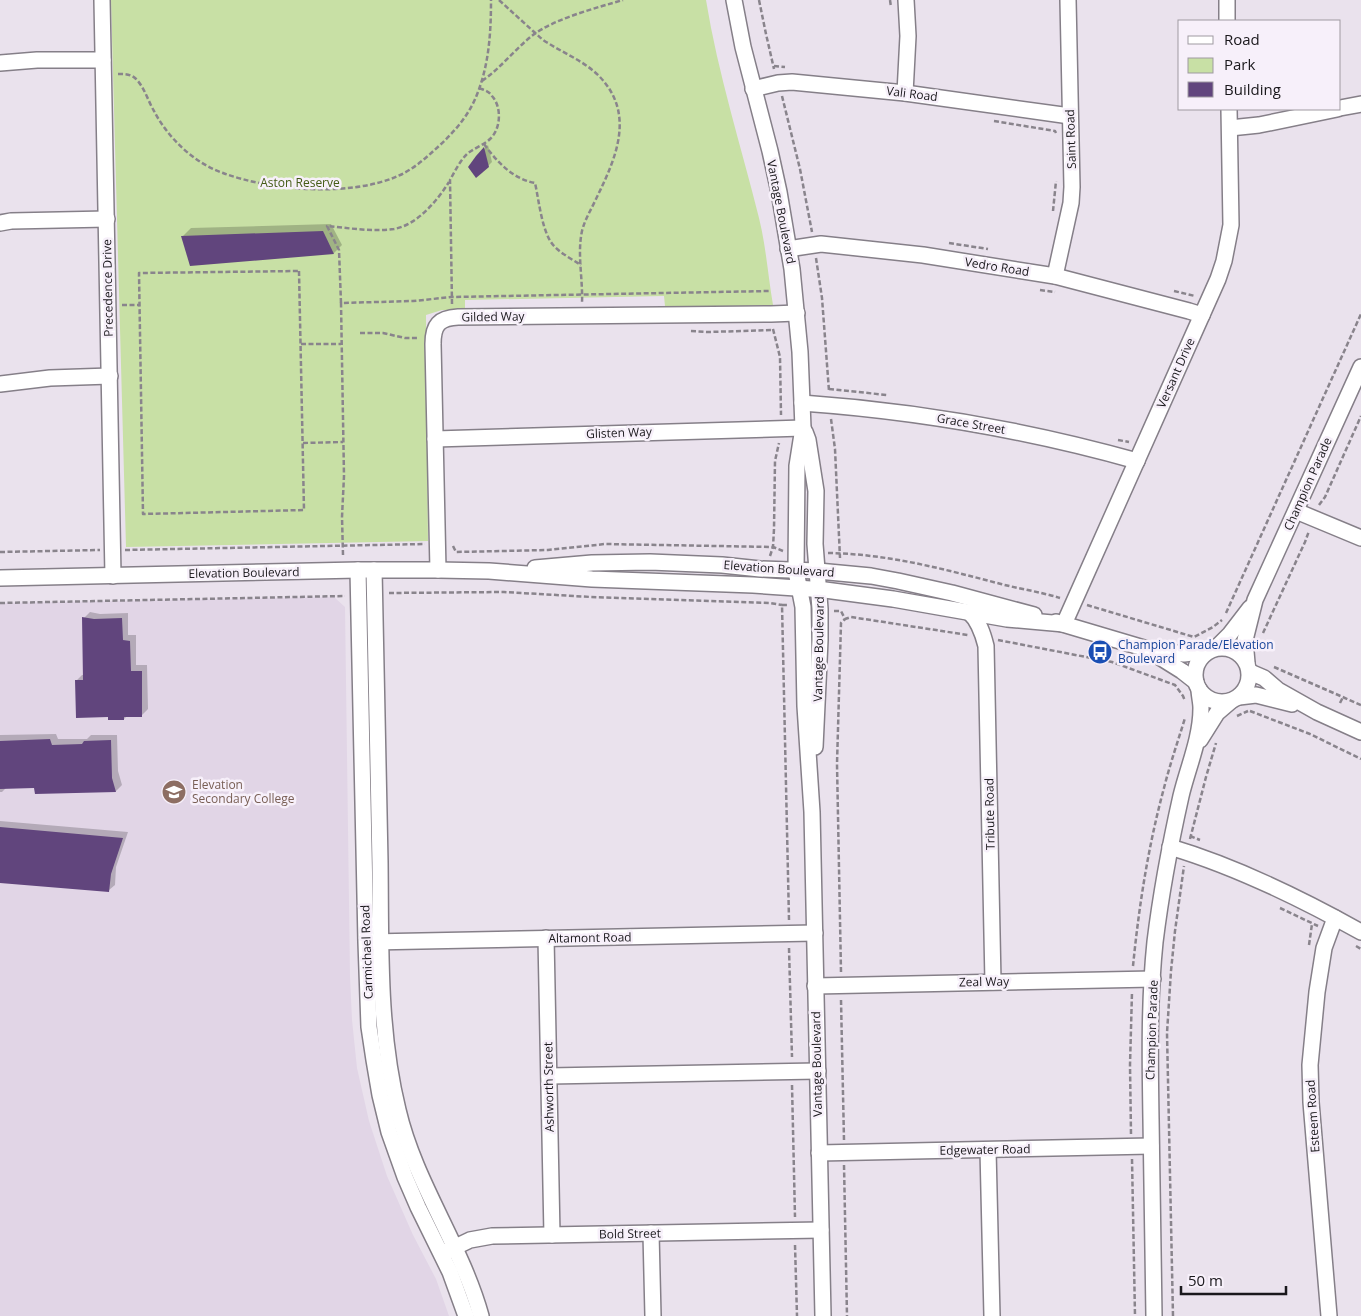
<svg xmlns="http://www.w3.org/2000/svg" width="1361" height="1316" font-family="'Open Sans',sans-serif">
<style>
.built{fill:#e1d5e6}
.green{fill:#c8e0a5}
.shadow{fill:#0003}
.building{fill:#61457d}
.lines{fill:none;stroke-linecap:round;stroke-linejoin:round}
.minor-casing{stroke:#857f88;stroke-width:18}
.path{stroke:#89848c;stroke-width:2.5;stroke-dasharray:5 2.5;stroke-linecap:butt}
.minor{stroke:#fff;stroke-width:15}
.labels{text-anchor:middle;stroke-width:5;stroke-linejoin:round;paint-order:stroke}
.street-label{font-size:12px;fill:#1a181c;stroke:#f7f0fa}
.park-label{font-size:12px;fill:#445b15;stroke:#f7f0fa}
.transit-label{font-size:12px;fill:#164399;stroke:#f7f0fa;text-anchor:start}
.education-label{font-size:12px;fill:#785e54;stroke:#f7f0fa;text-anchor:start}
</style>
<rect width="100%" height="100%" fill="#eae2ed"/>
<polygon class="built" points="334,597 345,607 350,977 352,1020 357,1068 369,1121 387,1176 413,1235 436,1279 449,1316 0,1316 0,603"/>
<path class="green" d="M111 0H706C718 74 741 146 759 218 766 246 768 276 773 305L721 307 698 306H665L664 296 465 300V310H442L426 315 428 541 126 547Z"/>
<g class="shadow">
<polygon points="488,145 492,162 488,166 477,157"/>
<polygon points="331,224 342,245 334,253 191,264 183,236 191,228"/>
<polygon points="90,612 100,614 128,613 128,635 136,635 136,665 147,665 148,709 142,715 127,716 124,719 109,716 76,681 82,675 85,675 84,618"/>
<polygon points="56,734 58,739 87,739 91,735 117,735 118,771 122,785 116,791 36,793 35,787 6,788 2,792 0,792 0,735"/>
<polygon points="0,821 128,832 116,867 115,885 109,890 0,881"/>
</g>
<g class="building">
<polygon points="484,147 489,167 476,178 468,167 476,156"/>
<polygon points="323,231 334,254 190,266 181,236"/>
<polygon points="82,617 94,619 122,618 123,640 130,641 131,671 142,671 142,717 124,717 124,720 108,720 108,717 76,718 75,680 83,680"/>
<polygon points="50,739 52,745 82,744 84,741 111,740 112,778 116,792 35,794 34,788 0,789 0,741"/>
<polygon points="0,827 123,838 111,874 109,892 0,883"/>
</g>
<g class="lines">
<defs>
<g id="minor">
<polyline points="102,0 113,576"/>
<polyline points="734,0 743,47 770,151 779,192 792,269 800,352 803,428 797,466 796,571 803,607 805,706 812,812 823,1316"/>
<polyline points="1227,0 1227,21"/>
<polyline points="0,63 37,60 103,60"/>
<polyline points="753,89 778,83 792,82 905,93 1070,116"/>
<polyline points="905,93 908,36 906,0"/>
<polyline points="1340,108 1361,104"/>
<polyline points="1230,128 1259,125 1337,109"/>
<polyline points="0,223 11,221 107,219"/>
<polyline points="788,249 821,244 923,255 1055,276 1189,311 1202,315"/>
<polyline points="1055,276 1071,203 1072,187 1068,0"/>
<polyline points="0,384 50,378 110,376"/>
<path d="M802 403C915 411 1027 430 1137 461"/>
<polyline points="805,432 808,440 816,491 815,544 820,609 820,640 815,747"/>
<polyline points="435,439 803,428"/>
<polyline points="1296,511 1361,538"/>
<polyline points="535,568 592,563 650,562 722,565 760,569 818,571 871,576 898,581 952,593 1034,615"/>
<polyline points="358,570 366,942 369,1027 374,1060 380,1095 389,1132 405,1177 418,1207 450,1272 466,1316"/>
<path d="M374 570C376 667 378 765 380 862 381 945 378 1029 398 1110 415 1183 461 1244 481 1316"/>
<path d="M438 570 433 344C433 325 439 318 458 317L771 314 797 313"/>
<polyline points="0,578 358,570 438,570 489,571 592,579 753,585 825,590 893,599 1007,619 1064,624"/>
<path d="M969 612C979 621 983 634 986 646L993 982"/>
<polyline points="1056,622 1147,649 1184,654 1208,651"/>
<polyline points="1064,624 1218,279 1224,261 1231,225 1229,109"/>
<circle cx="1222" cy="675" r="27"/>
<polyline points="1216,648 1230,634 1250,608"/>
<polyline points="1150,651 1182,671 1196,682"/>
<polyline points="1247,663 1245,640 1255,600 1361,367"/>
<polyline points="1250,672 1264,678 1278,690 1317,712 1361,732"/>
<polyline points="1239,697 1256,695 1292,704"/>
<polyline points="1200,740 1217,713 1231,701"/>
<path d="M1170 847C1234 866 1302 899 1361 932"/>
<polyline points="546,938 552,1235"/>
<polyline points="371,942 815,933"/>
<polyline points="815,986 1153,979"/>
<polyline points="549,1076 818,1071"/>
<polyline points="988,1150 992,1316"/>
<polyline points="819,1153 1151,1146"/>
<polyline points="651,1233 653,1316"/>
<polyline points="445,1252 470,1240 492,1236 821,1230"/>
<path d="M1154 1316C1153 1250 1152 1185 1151 1119 1150 1060 1149 1000 1155 942 1161 893 1170 845 1181 796 1188 767 1201 738 1201 708 1201 702 1199 695 1199 689"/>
<polyline points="1329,1316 1311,1102 1310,1065 1317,992 1324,948 1335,918"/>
</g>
</defs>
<use href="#minor" class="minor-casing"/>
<g class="path">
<path d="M499 0C511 11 522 21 533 31 538 35 542 40 548 43 565 54 584 61 599 76 636 114 616 158 596 199 591 210 585 219 582 231 577 254 583 279 582 303"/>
<polyline points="759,0 766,34 774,69"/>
<polyline points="890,0 891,7"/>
<polyline points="774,66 785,67"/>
<path d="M118 74C124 74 130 74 135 78 144 86 148 101 154 111 168 138 194 163 223 173 272 191 350 197 398 176 414 169 427 157 440 145 455 131 468 116 476 97 489 66 491 33 491 0"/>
<path d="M482 81C501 68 515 49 533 35 556 18 596 8 623 0"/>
<polyline points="782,96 800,169 812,232"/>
<polyline points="994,121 1055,131 1056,133"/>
<path d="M484 144C497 162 513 179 535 183 539 200 542 235 555 247 562 254 573 260 581 265"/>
<polyline points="1053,211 1056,181"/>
<polyline points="949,243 988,249"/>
<polyline points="816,258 822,298 829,391"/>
<polygon points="299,271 304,510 143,514 139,273"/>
<polyline points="1040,290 1055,292"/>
<polyline points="1174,291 1195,296"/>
<path d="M341 303 339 250 327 226C348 228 373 232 394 229 417 225 437 201 449 182"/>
<path d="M452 304 450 180C455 171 460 161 467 154 474 148 484 145 490 139 501 129 502 107 492 96 489 91 484 90 479 88"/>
<polyline points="122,305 139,305"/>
<polyline points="773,329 780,357 781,415"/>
<polyline points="691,331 708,332 774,330"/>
<polyline points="360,333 383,333 405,338 419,338"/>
<polyline points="301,344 341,344"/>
<polyline points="829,389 887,395"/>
<polyline points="831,419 835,449 840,558"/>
<polyline points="1118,440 1129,442"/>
<polyline points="303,443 343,442"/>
<polyline points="1319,505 1325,497 1361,416"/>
<polyline points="453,546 456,552 548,550 605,544 773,547 783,551"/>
<polyline points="125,550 425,544"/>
<polyline points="0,552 100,550"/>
<path d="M828 553C889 554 943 569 1001 584 1020 589 1041 592 1060 598"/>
<polyline points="343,555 342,517 344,476 341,303 413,301 452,297 769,291"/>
<polyline points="770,556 773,547 774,529 775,461 779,443"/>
<polyline points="389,593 504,592 591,597 770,603 782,605"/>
<polyline points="0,603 345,596"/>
<polyline points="1087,605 1194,637 1213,627 1222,620"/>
<polyline points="834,611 841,611 845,619 851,617 968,635"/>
<polyline points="1226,613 1361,314"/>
<polyline points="1263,633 1305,542 1309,531"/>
<polyline points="998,640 1112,662 1175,685 1183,696 1185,701"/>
<polyline points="1099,660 1101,653"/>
<polyline points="1274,667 1361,705"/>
<polyline points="1340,703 1343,697"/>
<polyline points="1250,711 1310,734 1361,759"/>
<polyline points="1237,716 1248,711"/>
<polyline points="1190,836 1200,840"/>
<polyline points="1190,839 1206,777 1216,743"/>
<polyline points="1280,908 1318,926"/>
<polyline points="789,920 782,605 789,605"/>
<polyline points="1309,945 1312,924"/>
<polyline points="1356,946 1361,949"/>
<polyline points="789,948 792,1057"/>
<path d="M1133 966C1139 906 1148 847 1164 788 1170 764 1178 741 1185 718"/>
<polyline points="841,972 837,764 841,623 845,619"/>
<polyline points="841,1000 844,1140"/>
<polyline points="792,1085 795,1217"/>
<polyline points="1131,1134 1130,1065 1132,992"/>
<polyline points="1132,1159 1135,1316"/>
<polyline points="844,1165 847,1316"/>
<polyline points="795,1245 797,1316"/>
<polyline points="1173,1316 1167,1033 1171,971 1175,931 1184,866"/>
</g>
<use href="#minor" class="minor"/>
</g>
<defs>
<symbol id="bus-disc" viewBox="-11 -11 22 22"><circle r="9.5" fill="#1a4fb4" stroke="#f7f0fa"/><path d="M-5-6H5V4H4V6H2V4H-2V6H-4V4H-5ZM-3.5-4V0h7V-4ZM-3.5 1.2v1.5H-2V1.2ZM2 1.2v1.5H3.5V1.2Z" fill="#fff"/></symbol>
<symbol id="school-disc" viewBox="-11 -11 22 22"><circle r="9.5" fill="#8d6e63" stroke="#f7f0fa"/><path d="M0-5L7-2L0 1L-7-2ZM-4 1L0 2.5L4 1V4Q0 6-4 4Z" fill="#fff"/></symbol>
</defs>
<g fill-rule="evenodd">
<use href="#bus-disc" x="1086" y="638" width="28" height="28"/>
<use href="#school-disc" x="160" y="778" width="28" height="28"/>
</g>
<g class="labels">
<g class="street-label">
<text transform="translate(912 94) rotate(7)" y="4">Vali Road</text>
<text transform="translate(1071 139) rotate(-92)" y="4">Saint Road</text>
<text transform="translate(781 212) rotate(79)" y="4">Vantage Boulevard</text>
<text transform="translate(997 267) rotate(9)" y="4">Vedro Road</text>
<text transform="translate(108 288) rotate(-91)" y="4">Precedence Drive</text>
<text transform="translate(493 317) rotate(-1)" y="4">Gilded Way</text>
<text transform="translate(1176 373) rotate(-66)" y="4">Versant Drive</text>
<text transform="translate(971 424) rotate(10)" y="4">Grace Street</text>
<text transform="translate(619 433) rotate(-2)" y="4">Glisten Way</text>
<text transform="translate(1308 484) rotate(-66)" y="4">Champion Parade</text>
<text transform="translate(779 569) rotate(4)" y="4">Elevation Boulevard</text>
<text transform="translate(244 573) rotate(-1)" y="4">Elevation Boulevard</text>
<text transform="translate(819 649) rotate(-89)" y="4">Vantage Boulevard</text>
<text transform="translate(990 814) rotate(-91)" y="4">Tribute Road</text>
<text transform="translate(590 938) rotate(-1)" y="4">Altamont Road</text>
<text transform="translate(367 952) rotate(-92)" y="4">Carmichael Road</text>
<text transform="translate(984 982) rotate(-1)" y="4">Zeal Way</text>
<text transform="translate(1152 1030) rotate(-88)" y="4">Champion Parade</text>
<text transform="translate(817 1064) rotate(-91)" y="4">Vantage Boulevard</text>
<text transform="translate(549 1087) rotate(-91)" y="4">Ashworth Street</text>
<text transform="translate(1313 1116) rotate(-94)" y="4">Esteem Road</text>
<text transform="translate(985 1150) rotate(-1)" y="4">Edgewater Road</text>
<text transform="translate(630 1234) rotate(-1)" y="4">Bold Street</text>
</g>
<g class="park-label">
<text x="300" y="187">Aston Reserve</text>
</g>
<g class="transit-label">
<text x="1118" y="649">Champion Parade/Elevation<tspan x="1118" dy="14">Boulevard</tspan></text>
</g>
<g class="education-label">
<text x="192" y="789">Elevation<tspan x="192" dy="14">Secondary College</tspan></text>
</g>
</g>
<rect x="1178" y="20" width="162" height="90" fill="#f7f0fa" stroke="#9f9aa1"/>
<rect x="1188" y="36" width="25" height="8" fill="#ffffff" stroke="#9f9aa1"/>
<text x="1224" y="45" font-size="15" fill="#1a181c">Road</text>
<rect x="1188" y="58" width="25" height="15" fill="#c8e0a5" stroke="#9f9aa1"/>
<text x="1224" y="70" font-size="15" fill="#1a181c">Park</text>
<rect x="1188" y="82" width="25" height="15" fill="#61457d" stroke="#9f9aa1"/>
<text x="1224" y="95" font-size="15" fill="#1a181c">Building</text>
<path d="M1181 1286v8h105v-8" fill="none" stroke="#1a181c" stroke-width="2.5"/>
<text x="1188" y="1286" font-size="15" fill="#1a181c" stroke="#f7f0fa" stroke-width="4" paint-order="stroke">50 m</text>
</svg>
